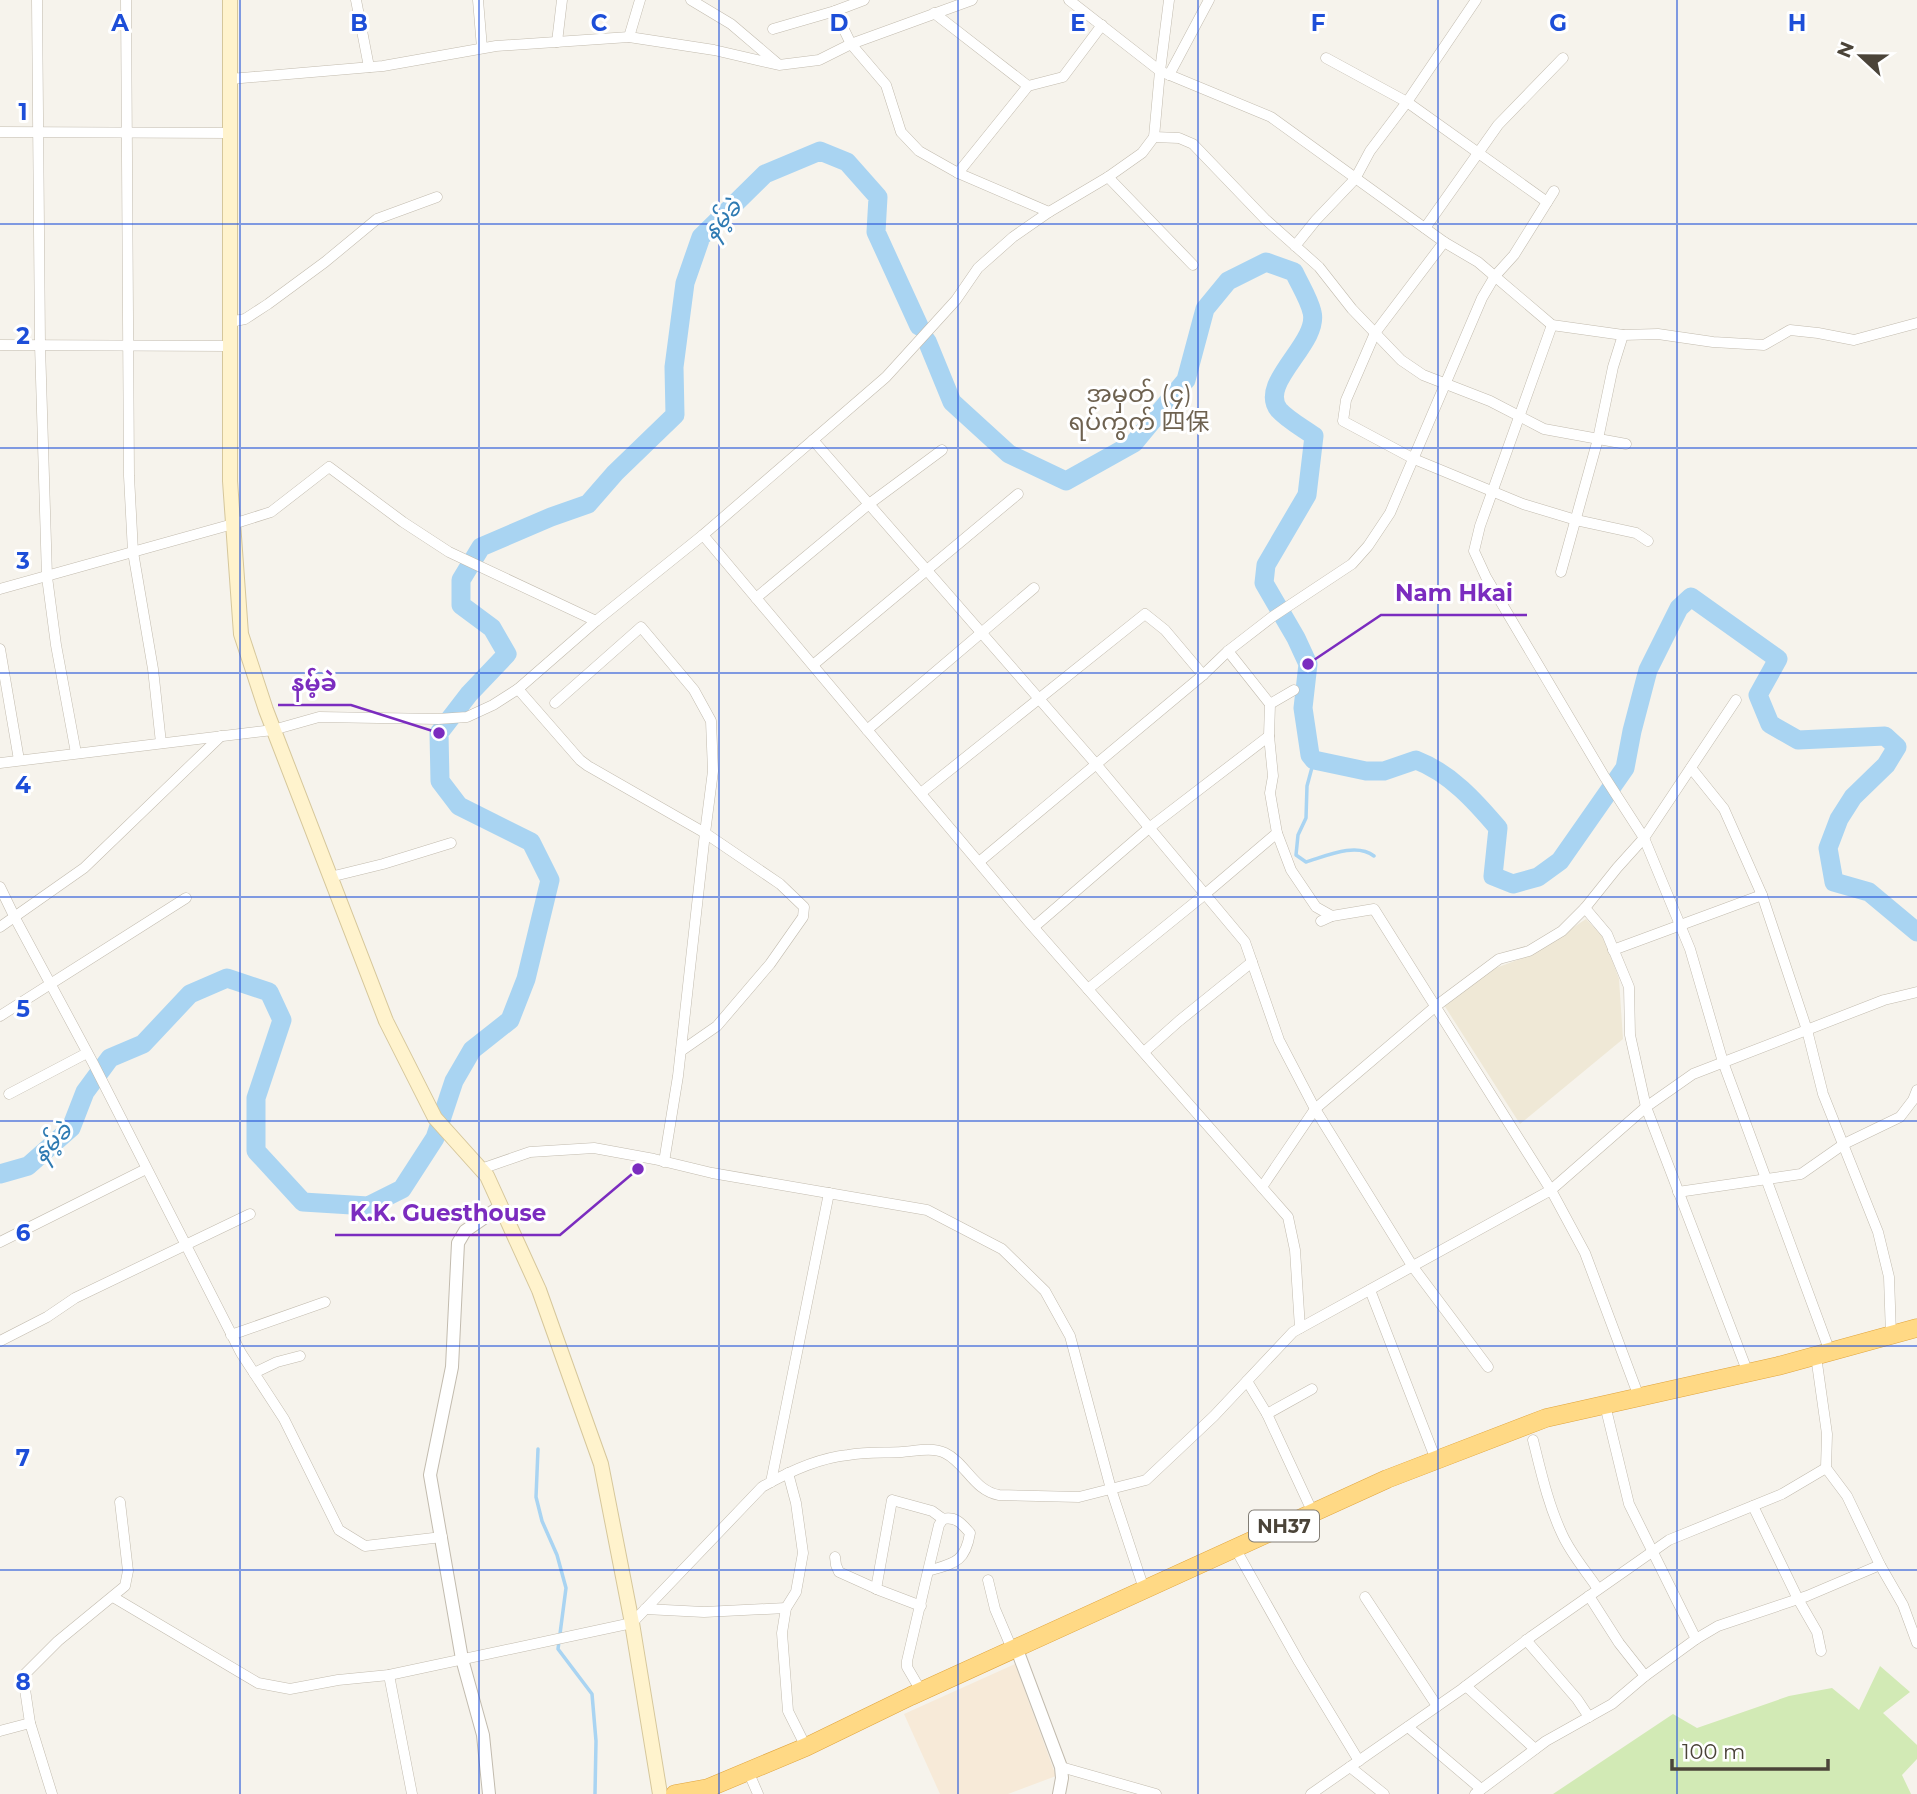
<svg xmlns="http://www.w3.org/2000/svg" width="1917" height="1794" font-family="Montserrat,'Noto Sans SC','Noto Sans Myanmar',sans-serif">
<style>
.commercial{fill:#f7ead8}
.education{fill:#efe8d6}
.green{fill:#d2eab5}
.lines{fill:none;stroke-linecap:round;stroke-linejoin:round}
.stream{stroke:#a9d4f2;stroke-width:3.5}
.river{stroke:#a9d4f2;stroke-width:19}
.minor-casing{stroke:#c2bbae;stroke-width:11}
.tertiary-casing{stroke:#c2bbae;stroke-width:14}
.secondary-casing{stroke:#d6c79b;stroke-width:16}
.trunk-casing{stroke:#e0a43c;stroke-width:19}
.minor{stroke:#fff;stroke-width:10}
.tertiary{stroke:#fff;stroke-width:12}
.secondary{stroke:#fff3cd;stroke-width:14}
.trunk{stroke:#ffd985;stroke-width:18}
.grid{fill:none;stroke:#1d4ed8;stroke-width:2;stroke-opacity:0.55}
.labels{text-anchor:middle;stroke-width:6;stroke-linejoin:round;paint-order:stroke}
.shield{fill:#fff;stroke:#817c74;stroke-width:2}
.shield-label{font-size:19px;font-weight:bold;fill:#4b4439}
.water-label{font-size:23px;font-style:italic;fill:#2e7ab2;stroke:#fff}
.quarter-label{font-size:24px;fill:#6e6250;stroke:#fff}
.grid-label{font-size:23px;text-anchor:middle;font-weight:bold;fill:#1d4ed8;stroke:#fff;stroke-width:6;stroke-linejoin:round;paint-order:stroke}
.leader{fill:none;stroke:#7b2cbf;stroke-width:2.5}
.callout-dot{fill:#7b2cbf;stroke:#fff;stroke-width:2.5}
.callout-label{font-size:23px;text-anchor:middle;font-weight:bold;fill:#7b2cbf;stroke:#fff;stroke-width:6;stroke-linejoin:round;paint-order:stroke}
</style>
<rect width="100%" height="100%" fill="#f6f3ec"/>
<polygon class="commercial" points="1015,1664 1056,1776 1008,1794 940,1794 904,1714"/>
<polygon class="education" points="1586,919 1604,938 1619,979 1623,1039 1520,1124 1444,1005 1485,972 1533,954"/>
<polygon class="green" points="1880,1666 1910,1692 1883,1713 1917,1745 1917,1759 1902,1775 1911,1794 1553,1794 1673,1714 1697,1728 1789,1696 1832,1688 1859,1710"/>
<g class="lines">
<g class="stream">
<path d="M1314 760 1307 786 1306 818 1298 835 1296 855 1306 862C1326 856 1356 842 1374 856"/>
<polyline points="538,1449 536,1497 542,1521 557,1555 566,1588 558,1649 592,1694 596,1741 595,1794"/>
</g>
<g class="river">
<path d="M927 341 952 402 1009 454 1066 481 1134 443 1186 380 1205 309 1228 281 1266 262 1294 272C1300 285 1309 299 1312 312 1320 343 1257 383 1279 410 1288 420 1303 428 1314 436L1307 495 1266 565 1264 583 1296 638 1308 664 1303 708 1310 755 1314 760 1366 771H1384L1416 760C1450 773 1475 801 1498 828L1493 876 1513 884 1538 877 1560 861 1625 768 1632 731 1648 670 1679 608 1691 597 1778 659 1758 695 1770 724 1798 740 1885 736 1897 747 1886 765 1853 797 1839 819 1828 848 1834 882 1869 892 1917 932"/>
<polyline points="0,1174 28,1166 71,1128 85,1092 110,1058 143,1044 190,994 227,978 269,992 282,1020 256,1098 256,1151 303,1202 368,1206 402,1189 435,1138 454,1081 472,1050 510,1020 526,979 550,880 531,842 459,806 440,781 439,733 469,694 507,654 492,628 461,605 461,580 481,547 551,517 588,504 615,473 675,415 674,367 685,283 701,237 765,174 820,151 847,162 878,197 876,232 919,326"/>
</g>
<defs>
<g id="minor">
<polyline points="37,0 40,345 47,577 56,645 76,753"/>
<polyline points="126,0 129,476 133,552 153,669 161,743"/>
<polyline points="356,0 369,67"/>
<polyline points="478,0 482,48"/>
<polyline points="691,0 731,24 778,64"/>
<polyline points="1069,0 1160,71 1271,117 1444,242 1478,262 1552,325 1623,335 1658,334 1713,342 1764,345 1790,330 1818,333 1854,340 1917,323"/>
<polyline points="835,11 851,44 886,85 901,132 919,151 958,173 1049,212"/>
<polyline points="934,13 1028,86"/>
<polyline points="773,29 835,11 864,0"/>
<polyline points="629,37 640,0"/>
<polyline points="557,42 562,0"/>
<polyline points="1326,58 1407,102 1547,202"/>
<polyline points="1169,75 1209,0"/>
<polyline points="230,79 383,66 496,46 629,37 714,50 779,65 819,60 851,44 972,0"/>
<polyline points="0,132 230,133"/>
<polyline points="1154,137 1179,138 1193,144 1265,219 1319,267 1352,309 1401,360 1423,375 1490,401 1544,429 1626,444"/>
<polyline points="958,173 1028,86 1063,77 1102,25"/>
<polyline points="1108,177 1193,265"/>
<polyline points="1425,228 1498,125 1563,58"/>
<polyline points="1444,242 1375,333 1346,400 1343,421 1414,459 1523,504 1576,520 1636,533 1648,541"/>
<polyline points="1295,246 1316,220 1355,179 1370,151 1407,102 1476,0"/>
<polyline points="230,322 245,319 268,304 325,262 377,219 437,197"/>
<polyline points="1552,325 1480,526 1474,551 1486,577 1604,776 1644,838 1690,949 1723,1062 1830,1352"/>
<polyline points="0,345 230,346"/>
<polyline points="813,440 1096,764 1245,942 1279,1040 1315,1109 1413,1267 1488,1367"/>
<polyline points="703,535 1028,921 1288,1217 1295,1250 1300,1328"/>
<polyline points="1561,572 1598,439 1613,367 1623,335"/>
<polyline points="0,589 233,524 271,512 329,467 403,522 449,552 596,621"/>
<polyline points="756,598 869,504 942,450"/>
<polyline points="0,649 19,760"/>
<polyline points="1228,651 1270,704 1269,736 1273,776 1270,793 1277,833 1291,870 1316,907 1332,916"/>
<polyline points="813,665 1018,494"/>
<polyline points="518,689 580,760 588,766 705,833 780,884 804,907 803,917 770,964 717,1026 681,1051"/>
<polyline points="555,703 641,627 694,690 711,721 713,771 705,833 678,1076 664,1162"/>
<polyline points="1270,704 1294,690"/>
<polyline points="867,730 1034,588"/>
<polyline points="0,763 273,730 319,717 438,719 467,717 493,705 518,689 596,621 703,535 886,377 956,300 978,268 1013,237 1049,212 1108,177 1142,153 1154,137 1160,71 1169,0"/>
<polyline points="1691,768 1724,809 1762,895 1807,1030 1823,1094 1878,1232 1889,1277 1891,1335"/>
<polyline points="921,793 1145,614 1165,630 1203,675"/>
<polyline points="979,862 1203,675 1228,651 1272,617 1352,564 1368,546 1390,513 1482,298 1495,276 1514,255 1554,191"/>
<polyline points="330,877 383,864 451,843"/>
<polyline points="0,887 15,918 93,1063 241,1353 284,1419 339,1530 365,1546 442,1537"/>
<polyline points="1585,908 1607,934 1629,987 1630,1035 1646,1107 1748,1373"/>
<polyline points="1321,921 1332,916 1374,909 1551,1190 1585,1253 1639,1397"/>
<polyline points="0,927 84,868 221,736"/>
<polyline points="1034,927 1149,828 1269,736"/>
<polyline points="1613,950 1762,895"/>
<polyline points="1088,989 1204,895 1277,833"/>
<polyline points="0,1016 186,898"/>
<polyline points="1144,1052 1179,1021 1252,962"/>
<polyline points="9,1094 87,1053"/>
<polyline points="481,1169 530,1152 594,1148 654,1159 712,1173 927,1210 1002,1249 1045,1291 1070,1336 1111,1489 1144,1589"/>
<polyline points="1262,1187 1315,1109 1436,1006 1499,959 1529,951 1562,931 1585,908 1617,868 1644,838 1736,700"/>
<polyline points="1678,1192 1801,1174 1844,1144 1900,1117 1913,1100 1917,1090"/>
<polyline points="0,1242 146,1169"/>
<polyline points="1370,1290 1436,1460"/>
<polyline points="231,1335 325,1302"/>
<polyline points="0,1341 47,1317 75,1298 250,1214"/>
<polyline points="1816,1356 1827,1434 1826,1468 1847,1496 1880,1565 1903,1605 1917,1643"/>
<polyline points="254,1373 277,1362 300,1356"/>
<polyline points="1247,1381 1267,1414 1313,1513"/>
<polyline points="1605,1405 1629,1504 1696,1639"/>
<polyline points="1267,1414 1312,1389"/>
<path d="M1533 1440C1541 1472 1548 1504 1562 1534 1571 1554 1586 1571 1598 1589"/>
<polyline points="788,1473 796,1503 803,1553 796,1592 786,1608 782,1633 788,1711 806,1747"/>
<polyline points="771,1482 829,1193"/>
<polyline points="1753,1506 1798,1599 1817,1632 1821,1651"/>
<polyline points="1235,1548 1299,1662 1359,1761"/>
<polyline points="835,1557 836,1565 839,1572 879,1590 921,1606"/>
<polyline points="928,1571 939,1525 943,1519"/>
<polyline points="988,1580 995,1609 1012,1649"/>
<path d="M876 1589 892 1500 932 1511 943 1519C956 1516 962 1524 970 1533 965 1563 954 1563 928 1571L907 1661V1667L921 1691"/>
<polyline points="1589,1596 1619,1643 1645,1676"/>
<path d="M113 1597 258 1683 290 1689 338 1680 389 1675 632 1623 762 1487C788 1472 818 1458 848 1455 866 1452 884 1453 902 1452 915 1451 933 1447 945 1453 966 1463 974 1491 999 1495L1079 1497 1146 1480 1214 1416 1293 1332 1551 1190 1646 1107 1693 1074 1884 1000 1917 992"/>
<polyline points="1365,1597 1437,1706"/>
<polyline points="645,1609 704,1612 786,1608"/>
<polyline points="1526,1640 1577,1699 1589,1717"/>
<polyline points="389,1675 412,1794"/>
<polyline points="1466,1686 1535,1749"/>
<polyline points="1408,1727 1481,1789"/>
<polyline points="0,1731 30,1723"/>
<polyline points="1061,1767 1156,1794"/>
<polyline points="1350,1767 1384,1794"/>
<polyline points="748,1771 758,1794"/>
<polyline points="52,1794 30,1723 23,1676 58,1641 125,1586 128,1571 120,1502"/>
<polyline points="1311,1794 1462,1689 1532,1636 1669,1540 1782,1494 1826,1468"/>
<polyline points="1475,1794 1546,1741 1612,1704 1645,1676 1696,1639 1718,1626 1807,1596 1880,1565"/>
</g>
<g id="tertiary">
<polyline points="1016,1647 1061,1767 1062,1778 1059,1794"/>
<polyline points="489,1794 483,1735 462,1659 430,1475 452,1367 458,1243 465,1231 501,1206"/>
</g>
<polyline id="secondary" points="230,0 230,481 241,634 266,710 386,1021 435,1118 487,1176 539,1290 601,1464 632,1623 660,1794"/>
<polyline id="trunk" points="675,1794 708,1788 806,1747 911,1696 1387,1479 1546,1418 1778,1366 1917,1328"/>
</defs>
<use href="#minor" class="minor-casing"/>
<use href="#tertiary" class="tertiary-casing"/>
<use href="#secondary" class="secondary-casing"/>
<use href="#trunk" class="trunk-casing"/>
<use href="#minor" class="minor"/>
<use href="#tertiary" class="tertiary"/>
<use href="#secondary" class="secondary"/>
<use href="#trunk" class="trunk"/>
</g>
<path class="grid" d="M240 0V1794M479 0V1794M719 0V1794M958 0V1794M1198 0V1794M1438 0V1794M1677 0V1794M0 224H1917M0 448H1917M0 673H1917M0 897H1917M0 1121H1917M0 1346H1917M0 1570H1917"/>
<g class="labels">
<rect class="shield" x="1249" y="1510.5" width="70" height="31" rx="5"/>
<g class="shield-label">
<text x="1284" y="1533">NH37</text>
</g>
<g class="water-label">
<text transform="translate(722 219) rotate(-47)" y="8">နမ့်ခဲ</text>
<text transform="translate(52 1142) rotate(-45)" y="8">နမ့်ခဲ</text>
</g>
<g class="quarter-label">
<text x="1139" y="402">အမှတ် (၄)<tspan x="1139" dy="28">ရပ်ကွက် 四保</tspan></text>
</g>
</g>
<g class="grid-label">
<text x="120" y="31">A</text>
<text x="359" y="31">B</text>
<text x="599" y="31">C</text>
<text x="839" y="31">D</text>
<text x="1078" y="31">E</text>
<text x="1318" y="31">F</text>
<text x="1558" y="31">G</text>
<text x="1797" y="31">H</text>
<text x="23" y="120">1</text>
<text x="23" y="344">2</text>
<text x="23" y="569">3</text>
<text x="23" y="793">4</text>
<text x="23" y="1017">5</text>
<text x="23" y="1241">6</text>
<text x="23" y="1466">7</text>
<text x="23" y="1690">8</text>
</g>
<path class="leader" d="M1308 664L1381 615H1527M439 733L351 705H278M638 1169L560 1235H335"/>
<g class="callout-dot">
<circle cx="1308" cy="664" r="7"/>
<circle cx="439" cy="733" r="7"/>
<circle cx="638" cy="1169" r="7"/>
</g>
<g class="callout-label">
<text x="1454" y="601">Nam Hkai</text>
<text x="314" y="691">နမ့်ခဲ</text>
<text x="448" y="1221">K.K. Guesthouse</text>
</g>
<g transform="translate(1861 56) rotate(292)" stroke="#ffffff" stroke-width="5" paint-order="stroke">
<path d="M0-5L12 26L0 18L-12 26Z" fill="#4b4439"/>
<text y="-10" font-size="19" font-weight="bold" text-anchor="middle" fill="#4b4439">N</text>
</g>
<path d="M1672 1759v10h156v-10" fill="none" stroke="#4b4439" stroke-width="3.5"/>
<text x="1682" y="1759" font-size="21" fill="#4b4439" stroke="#ffffff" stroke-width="5" paint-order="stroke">100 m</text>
</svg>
